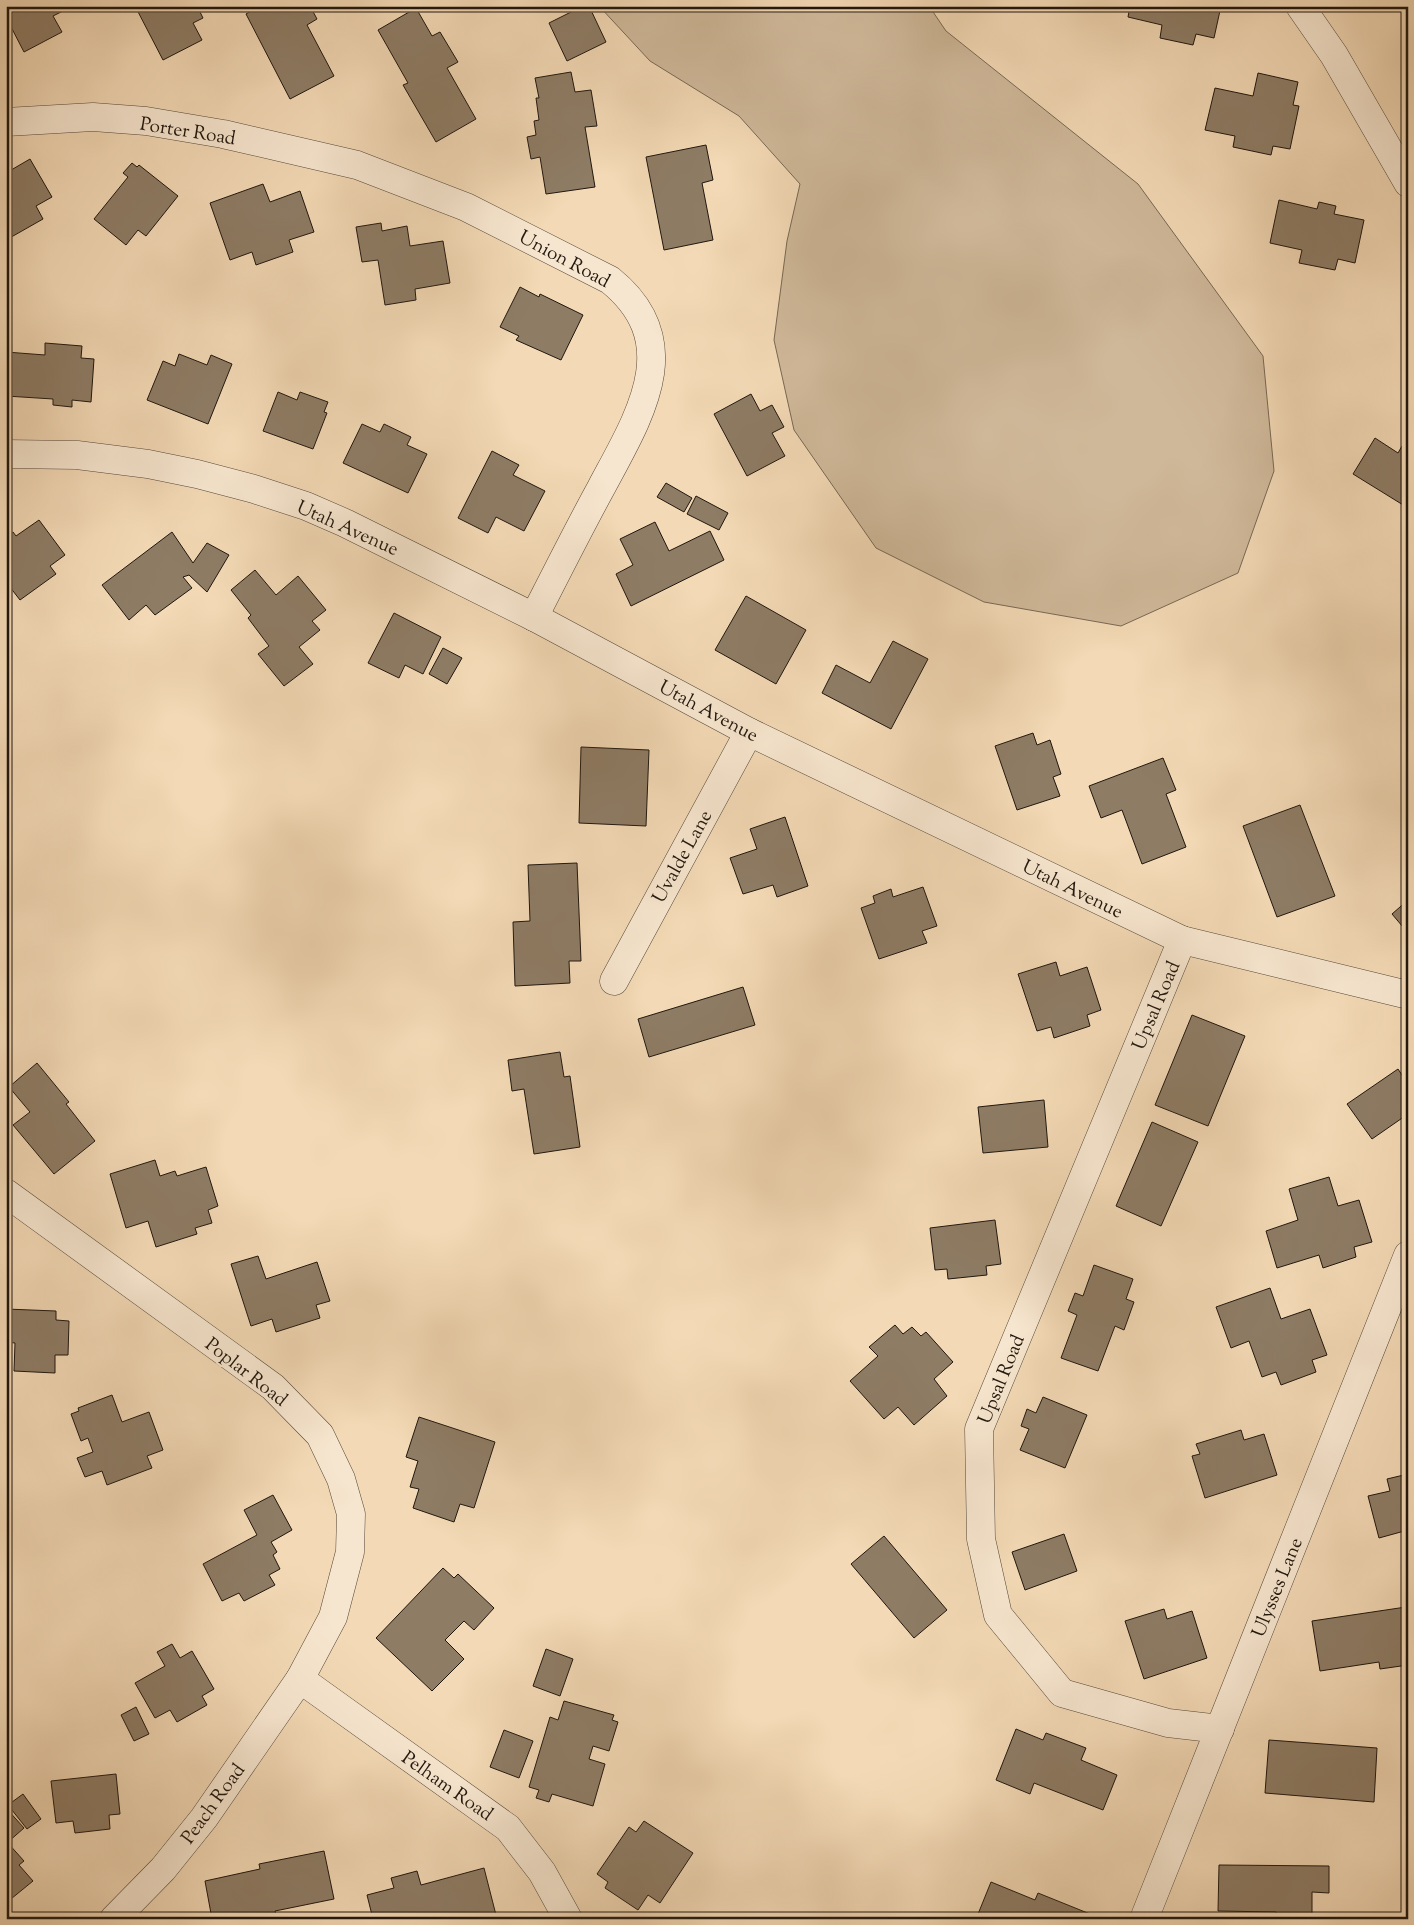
<svg xmlns="http://www.w3.org/2000/svg" width="1414" height="1925" font-family="'Sorts Mill Goudy',serif">
<style>
.green{fill:#cfb899;stroke:#786854}
.building{fill:#8e7c65;stroke:#20170e}
.lines{fill:none;stroke-linecap:round;stroke-linejoin:round}
.minor-casing{stroke:#554838;stroke-width:29}
.minor{stroke:#f7e6cf;stroke-width:28}
.labels{text-anchor:middle;stroke-width:4.5;stroke-linejoin:round;paint-order:stroke}
.street-label{font-size:19px;fill:#20170e;stroke:#f7e6cf}
</style>
<rect width="100%" height="100%" fill="#f3d9b5"/>
<filter id="stains"><feTurbulence type="fractalNoise" baseFrequency=".004" numOctaves="4"/><feColorMatrix values="0 0 0 0 .2 0 0 0 0 .09 0 0 0 0 .02 0 0 0 .5 -.17"/></filter>
<radialGradient id="worn" r=".72"><stop offset=".6" stop-color="#630" stop-opacity="0"/><stop offset="1" stop-color="#630" stop-opacity=".3"/></radialGradient>
<polygon class="green" points="599,6 929,6 946,31 1138,184 1263,356 1274,471 1238,573 1121,626 984,602 876,548 794,430 774,340 787,241 800,184 739,116 650,61"/>
<g class="building">
<polygon points="6,6 64,6 65,10 53,16 62,32 24,52 9,23 6,25"/>
<polygon points="135,6 197,6 203,18 193,23 202,40 163,60"/>
<polygon points="260,6 310,6 317,19 307,25 334,76 290,99 246,14"/>
<polygon points="583,6 589,6 606,42 567,61 549,23"/>
<polygon points="1130,6 1221,6 1214,38 1196,34 1193,45 1160,38 1162,25 1128,17"/>
<polygon points="416,8 432,36 440,32 458,62 447,68 476,119 436,142 403,85 408,83 378,30"/>
<polygon points="571,72 575,92 591,90 597,126 585,127 595,187 546,194 540,157 531,159 527,137 536,135 534,121 539,120 536,98 539,98 535,78"/>
<polygon points="1258,73 1298,82 1293,105 1299,106 1290,149 1273,146 1271,155 1233,147 1235,136 1205,130 1215,88 1253,96"/>
<polygon points="706,145 713,180 702,183 713,240 664,250 646,157"/>
<polygon points="30,159 52,197 36,206 43,219 6,240 6,173"/>
<polygon points="132,163 137,167 139,165 178,196 146,236 138,230 126,245 94,219 128,177 123,173"/>
<polygon points="263,184 270,202 300,191 314,232 289,240 293,252 256,265 252,252 230,260 210,203"/>
<polygon points="1279,200 1317,209 1319,202 1336,206 1334,214 1364,220 1355,263 1338,259 1335,270 1299,263 1302,250 1270,243"/>
<polygon points="381,223 382,231 407,226 410,246 443,241 450,283 415,289 416,300 385,305 378,260 362,262 356,227"/>
<polygon points="520,287 539,297 540,294 583,315 561,360 516,340 519,336 500,327"/>
<polygon points="45,343 82,346 81,358 94,359 91,402 72,400 72,407 53,405 53,399 6,396 6,352 45,355"/>
<polygon points="179,354 207,365 211,355 232,364 208,424 147,400 163,361 175,366"/>
<polygon points="278,392 297,400 300,392 328,402 324,412 327,413 313,449 263,431"/>
<polygon points="751,394 760,411 772,405 784,427 772,433 785,456 747,476 714,414"/>
<polygon points="362,424 380,432 384,424 411,437 407,445 427,454 408,493 343,463"/>
<polygon points="1375,438 1398,453 1402,446 1408,449 1408,508 1353,474"/>
<polygon points="492,451 519,465 513,475 545,491 524,531 496,517 488,533 458,518"/>
<polygon points="666,483 692,498 684,512 657,497"/>
<polygon points="696,496 728,513 719,530 687,514"/>
<polygon points="39,520 65,555 50,566 56,574 20,600 6,582 6,536 13,532 16,536"/>
<polygon points="655,522 669,551 710,531 724,560 631,606 616,574 633,565 620,539"/>
<polygon points="172,532 193,563 207,543 229,555 207,592 189,575 183,577 192,588 155,615 146,605 129,620 102,585"/>
<polygon points="255,570 276,595 298,576 326,610 312,621 320,630 299,647 313,664 284,686 258,654 269,646 248,618 251,615 231,590"/>
<polygon points="746,596 806,630 776,684 715,650"/>
<polygon points="394,613 441,637 423,674 405,665 399,678 368,663"/>
<polygon points="893,641 928,659 891,729 822,693 836,665 870,683"/>
<polygon points="443,648 462,658 447,684 429,674"/>
<polygon points="1033,733 1037,745 1050,740 1061,774 1053,777 1060,796 1017,810 995,746"/>
<polygon points="581,747 649,750 646,826 579,823"/>
<polygon points="1163,758 1176,790 1166,794 1186,847 1142,864 1122,810 1101,818 1089,786"/>
<polygon points="1300,805 1335,896 1277,917 1243,826"/>
<polygon points="785,817 808,886 777,897 773,885 743,894 730,858 757,849 750,829"/>
<polygon points="577,863 581,961 569,961 570,983 515,986 513,922 530,921 528,865"/>
<polygon points="923,887 937,926 922,931 927,943 879,959 861,908 875,903 873,896 891,889 893,897"/>
<polygon points="1408,900 1408,933 1392,914"/>
<polygon points="1056,962 1060,976 1087,967 1101,1010 1087,1015 1090,1026 1054,1038 1051,1027 1037,1031 1018,974"/>
<polygon points="743,987 755,1025 649,1057 638,1019"/>
<polygon points="1192,1015 1245,1036 1208,1126 1155,1105"/>
<polygon points="560,1052 564,1077 570,1076 580,1147 534,1154 524,1089 512,1091 508,1060"/>
<polygon points="37,1063 69,1102 66,1104 95,1141 54,1174 13,1125 30,1112 9,1087"/>
<polygon points="1398,1069 1408,1084 1408,1114 1372,1139 1347,1104"/>
<polygon points="1044,1100 1048,1147 983,1153 978,1107"/>
<polygon points="1152,1122 1198,1142 1161,1226 1116,1206"/>
<polygon points="155,1160 160,1176 175,1171 177,1176 206,1167 218,1206 208,1210 212,1223 195,1228 197,1234 156,1247 148,1221 126,1228 110,1174"/>
<polygon points="1329,1177 1338,1206 1359,1200 1372,1242 1354,1247 1356,1257 1323,1268 1319,1255 1277,1268 1266,1231 1298,1220 1289,1189"/>
<polygon points="995,1220 1001,1264 986,1266 987,1275 948,1279 947,1269 935,1270 930,1228"/>
<polygon points="258,1256 266,1279 317,1262 330,1301 316,1305 320,1318 276,1332 272,1319 251,1326 231,1264"/>
<polygon points="1094,1265 1133,1279 1126,1299 1134,1302 1124,1330 1115,1326 1098,1371 1061,1358 1077,1315 1068,1311 1075,1293 1083,1296"/>
<polygon points="1270,1288 1281,1319 1310,1309 1327,1355 1312,1360 1316,1372 1281,1385 1276,1372 1262,1377 1249,1341 1231,1348 1216,1307"/>
<polygon points="6,1309 56,1311 56,1320 69,1321 68,1355 55,1355 55,1373 14,1371 15,1343 6,1342"/>
<polygon points="895,1325 903,1334 912,1327 921,1336 926,1332 953,1362 934,1379 947,1396 914,1425 898,1407 884,1419 850,1381 878,1356 869,1347"/>
<polygon points="112,1395 122,1422 149,1412 163,1450 147,1456 152,1468 107,1485 102,1471 85,1477 77,1458 93,1452 88,1438 81,1441 71,1414 79,1411 78,1408"/>
<polygon points="1043,1397 1087,1415 1065,1468 1020,1450 1029,1429 1021,1426 1027,1409 1036,1413"/>
<polygon points="419,1417 495,1442 474,1508 460,1504 454,1522 413,1508 419,1489 410,1487 418,1461 406,1457"/>
<polygon points="1241,1430 1244,1440 1264,1434 1277,1475 1205,1498 1192,1456 1200,1454 1196,1444"/>
<polygon points="1408,1474 1408,1530 1379,1538 1368,1496 1390,1491 1387,1479"/>
<polygon points="273,1495 292,1530 271,1542 277,1552 273,1555 280,1569 269,1575 275,1585 244,1601 239,1593 222,1601 203,1564 257,1535 244,1510"/>
<polygon points="1064,1534 1077,1571 1025,1590 1012,1552"/>
<polygon points="884,1536 947,1610 914,1638 851,1564"/>
<polygon points="443,1568 454,1578 458,1574 494,1608 474,1630 464,1621 445,1640 464,1659 432,1691 376,1638"/>
<polygon points="1406,1607 1408,1620 1408,1665 1380,1669 1379,1662 1320,1671 1312,1621"/>
<polygon points="1164,1609 1167,1619 1192,1611 1207,1658 1144,1679 1125,1621"/>
<polygon points="172,1644 180,1658 192,1651 214,1689 202,1696 207,1705 177,1722 170,1710 155,1718 135,1683 165,1666 157,1652"/>
<polygon points="546,1649 573,1659 560,1696 533,1686"/>
<polygon points="564,1701 614,1715 612,1720 618,1722 609,1751 593,1746 589,1759 605,1764 593,1806 552,1794 549,1802 536,1798 539,1790 529,1787 550,1717 558,1720"/>
<polygon points="136,1707 149,1734 134,1741 121,1715"/>
<polygon points="1016,1729 1043,1740 1046,1733 1086,1748 1081,1760 1117,1775 1103,1810 1034,1783 1030,1794 996,1780"/>
<polygon points="504,1730 533,1741 519,1778 490,1767"/>
<polygon points="1269,1740 1377,1748 1374,1802 1265,1793"/>
<polygon points="116,1774 120,1814 109,1815 110,1829 75,1833 73,1821 56,1823 51,1781"/>
<polygon points="23,1794 41,1819 27,1829 8,1805"/>
<polygon points="6,1808 24,1828 8,1842 6,1840"/>
<polygon points="644,1821 693,1853 660,1903 648,1895 638,1910 605,1888 608,1882 597,1874 629,1827 636,1832"/>
<polygon points="7,1842 24,1861 19,1865 33,1881 6,1903"/>
<polygon points="324,1851 334,1899 275,1911 277,1919 212,1919 205,1881 260,1869 259,1864"/>
<polygon points="1219,1865 1329,1866 1329,1893 1312,1892 1312,1919 1276,1919 1276,1912 1218,1911"/>
<polygon points="484,1868 496,1915 483,1919 373,1919 367,1895 394,1888 391,1878 417,1871 421,1885"/>
<polygon points="991,1882 1035,1900 1038,1893 1100,1918 976,1919"/>
</g>
<g class="lines">
<defs>
<g id="minor">
<polyline points="1300,6 1334,55 1408,183"/>
<path d="M6 122 93 117 146 121 223 134 357 165 466 207 610 280C688 343 638 418 601 488 578 530 556 574 534 617"/>
<polyline points="6,454 77,455 148,464 197,474 254,489 306,506 345,523 534,617 749,732 1182,940 1408,995"/>
<polyline points="1182,940 979,1429 981,1539 998,1615 1062,1693 1168,1723 1220,1729"/>
<polyline points="614,981 749,732"/>
<polyline points="6,1193 273,1387 320,1435 341,1479 351,1514 350,1552 333,1617 300,1679 204,1818 163,1869 114,1919"/>
<polyline points="300,1679 508,1828 542,1872 568,1919"/>
<polyline points="1144,1919 1408,1255"/>
</g>
</defs>
<use href="#minor" class="minor-casing"/>
<use href="#minor" class="minor"/>
</g>
<g class="labels">
<g class="street-label">
<text transform="translate(188 130) rotate(9)" y="7">Porter Road</text>
<text transform="translate(565 258) rotate(28)" y="7">Union Road</text>
<text transform="translate(348 527) rotate(24)" y="7">Utah Avenue</text>
<text transform="translate(709 710) rotate(28)" y="7">Utah Avenue</text>
<text transform="translate(681 856) rotate(-61)" y="7">Uvalde Lane</text>
<text transform="translate(1073 888) rotate(26)" y="7">Utah Avenue</text>
<text transform="translate(1155 1005) rotate(-67)" y="7">Upsal Road</text>
<text transform="translate(247 1371) rotate(38)" y="7">Poplar Road</text>
<text transform="translate(1000 1379) rotate(-68)" y="7">Upsal Road</text>
<text transform="translate(1276 1587) rotate(-68)" y="7">Ulysses Lane</text>
<text transform="translate(448 1785) rotate(35)" y="7">Pelham Road</text>
<text transform="translate(212 1803) rotate(-54)" y="7">Peach Road</text>
</g>
</g>
<rect width="1414" height="1925" fill="none" stroke="#f3d9b5" stroke-width="25"/>
<rect x="8" y="8" width="1399" height="1910" fill="none" stroke="#20170e" stroke-width="2.5"/>
<rect x="12" y="12" width="1389" height="1900" fill="none" stroke="#20170e"/>
<rect width="100%" height="100%" filter="url(#stains)"/>
<rect width="100%" height="100%" fill="url(#worn)"/>
</svg>
